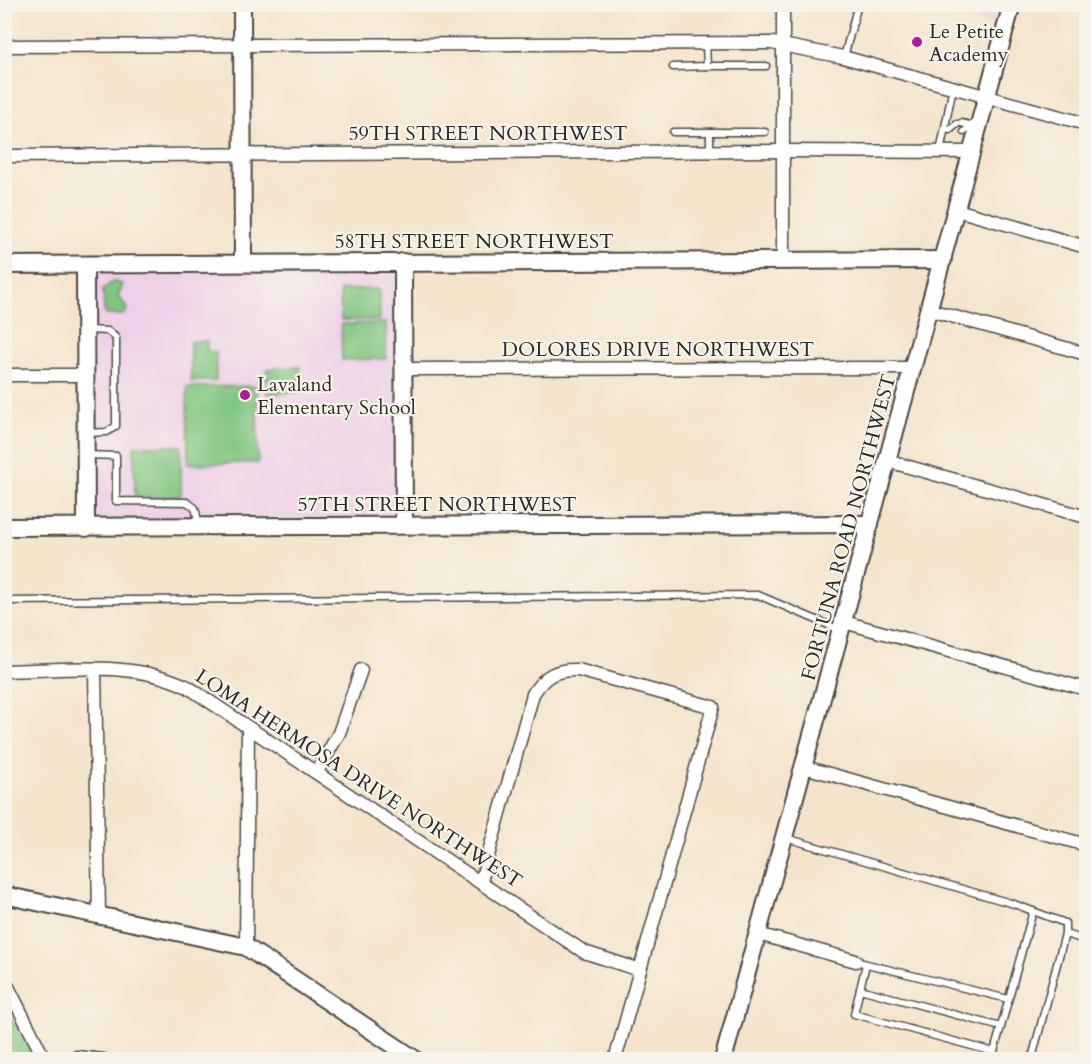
<svg xmlns="http://www.w3.org/2000/svg" width="1091" height="1064" font-family="Cardo,serif">
<style>
.built{fill:#eed0e8}
.green{fill:#80c580;stroke:#567856;stroke-width:1.5}
.lines{fill:none;stroke-linecap:round;stroke-linejoin:round}
.lane-casing{stroke:#494743;stroke-width:9}
.street-casing{stroke:#494743;stroke-width:15}
.secondary-casing{stroke:#494743;stroke-width:20}
.lane{stroke:#fff;stroke-width:6}
.street{stroke:#fff;stroke-width:12}
.secondary{stroke:#fff;stroke-width:16}
.poi-dot{fill:#b5179e;stroke:#f7f3e8;stroke-width:2}
.labels{text-anchor:middle;stroke-width:4.5;stroke-linejoin:round;paint-order:stroke}
.poi-label{font-size:20px;fill:#2b2b2b;stroke:#f7f3e8;text-anchor:start}
.street-label{font-size:20px;fill:#2b2b2b;stroke:#f7f3e8}
</style>
<rect width="100%" height="100%" fill="#f7f3e8"/>
<filter id="ink" filterUnits="userSpaceOnUse"><feTurbulence type="fractalNoise" baseFrequency=".0167" numOctaves="2"/><feDisplacementMap in="SourceGraphic" scale="12" xChannelSelector="R" yChannelSelector="G"/><feConvolveMatrix kernelMatrix="1 2 1 2 8 2 1 2 1" color-interpolation-filters="sRGB"/></filter>
<filter id="wash" filterUnits="userSpaceOnUse"><feTurbulence type="fractalNoise" baseFrequency=".008" numOctaves="4" result="noise"/><feDisplacementMap in="SourceGraphic" scale="24" xChannelSelector="R" yChannelSelector="G"/><feGaussianBlur stdDeviation="1.35" result="paint"/><feColorMatrix in="noise" values="0 0 0 0 0 0 0 0 0 0 0 0 0 0 0 0 0 1.4 0 .05"/><feComposite in="paint" operator="in"/></filter>
<g filter="url(#wash)">
<rect width="100%" height="100%" fill="#f5e4cc"/>
<g class="built">
<polygon points="922,5 999,4 999,5 993,24"/>
<polygon points="397,271 398,519 94,520 92,272"/>
</g>
<g class="green">
<polygon points="114,281 123,285 118,296 128,309 123,315 107,315 104,312 103,289"/>
<polygon points="379,289 380,320 341,320 340,290"/>
<polygon points="386,323 386,359 342,360 341,324"/>
<polygon points="207,341 207,351 216,352 216,381 191,381 190,342"/>
<polygon points="300,367 301,392 267,394 266,369"/>
<polygon points="257,386 258,463 188,464 187,387"/>
<polygon points="134,446 181,446 181,497 135,497"/>
<polygon points="4,1004 5,1004 35,1059 5,1059"/>
</g>
</g>
<g filter="url(#ink)">
<g class="lines">
<defs>
<g id="lane">
<polyline points="844,57 858,4"/>
<polyline points="707,66 766,66"/>
<polyline points="673,67 707,66 706,44"/>
<polyline points="961,123 978,127"/>
<polyline points="945,129 950,130 957,124"/>
<polyline points="673,132 710,132 710,151"/>
<polyline points="710,132 765,132"/>
<polyline points="964,132 971,125"/>
<polyline points="940,152 953,87"/>
<polyline points="86,433 107,432 116,426 116,338 108,331 88,330"/>
<polyline points="86,455 116,456 116,501 187,502 195,508 199,524"/>
<polyline points="4,601 758,595 840,630"/>
<polyline points="786,838 1014,904 1065,923 1065,934"/>
<polyline points="863,963 1008,999"/>
<polyline points="866,964 854,1014 994,1052 1033,911"/>
<polyline points="860,989 1001,1027"/>
<polyline points="1038,1060 1032,1058 1065,934 1086,940"/>
</g>
<g id="street">
<polyline points="783,4 783,260"/>
<polyline points="4,46 772,43 843,57 1086,124"/>
<polyline points="4,156 782,151 972,152"/>
<polyline points="957,210 1086,247"/>
<polyline points="930,310 1086,354"/>
<polyline points="404,369 913,368"/>
<polyline points="4,375 86,375"/>
<polyline points="888,461 1086,517"/>
<polyline points="844,622 1086,689"/>
<polyline points="95,669 99,914"/>
<path d="M4 671C66 670 132 660 188 687L584 952 640 970"/>
<polyline points="804,767 1086,845"/>
<polyline points="317,772 339,733 361,670"/>
<path d="M481 881 533 694C545 675 556 669 578 670L713 707 615 1060"/>
<polyline points="758,934 856,961"/>
<polyline points="246,947 248,728"/>
<polyline points="4,979 45,1060"/>
<polyline points="70,1060 76,1057 104,1060"/>
</g>
<g id="secondary">
<polyline points="242,4 243,263"/>
<polyline points="403,262 404,525"/>
<polyline points="4,265 943,260"/>
<polyline points="85,265 86,528"/>
<polyline points="4,527 870,524"/>
<polyline points="4,895 246,947 416,1060"/>
<polyline points="723,1060 1012,4"/>
</g>
</defs>
<use href="#lane" class="lane-casing"/>
<use href="#street" class="street-casing"/>
<use href="#secondary" class="secondary-casing"/>
<use href="#lane" class="lane"/>
<use href="#street" class="street"/>
<use href="#secondary" class="secondary"/>
</g>
</g>
<g class="poi-dot">
<circle cx="917" cy="42" r="6"/>
<circle cx="245" cy="395" r="6"/>
</g>
<g class="labels">
<g class="poi-label">
<text x="929" y="38">Le Petite<tspan x="929" dy="23">Academy</tspan></text>
<text x="257" y="391">Lavaland<tspan x="257" dy="23">Elementary School</tspan></text>
</g>
<g class="street-label">
<text x="488" y="140">59TH STREET NORTHWEST</text>
<text x="474" y="248">58TH STREET NORTHWEST</text>
<text x="658" y="356">DOLORES DRIVE NORTHWEST</text>
<text x="437" y="511">57TH STREET NORTHWEST</text>
<text transform="translate(848 527) rotate(-75)" y="7">FORTUNA ROAD NORTHWEST</text>
<text transform="translate(359 778) rotate(33)" y="7">LOMA HERMOSA DRIVE NORTHWEST</text>
</g>
</g>
<rect width="1091" height="1064" fill="none" stroke="#f7f3e8" stroke-width="24"/>
</svg>
